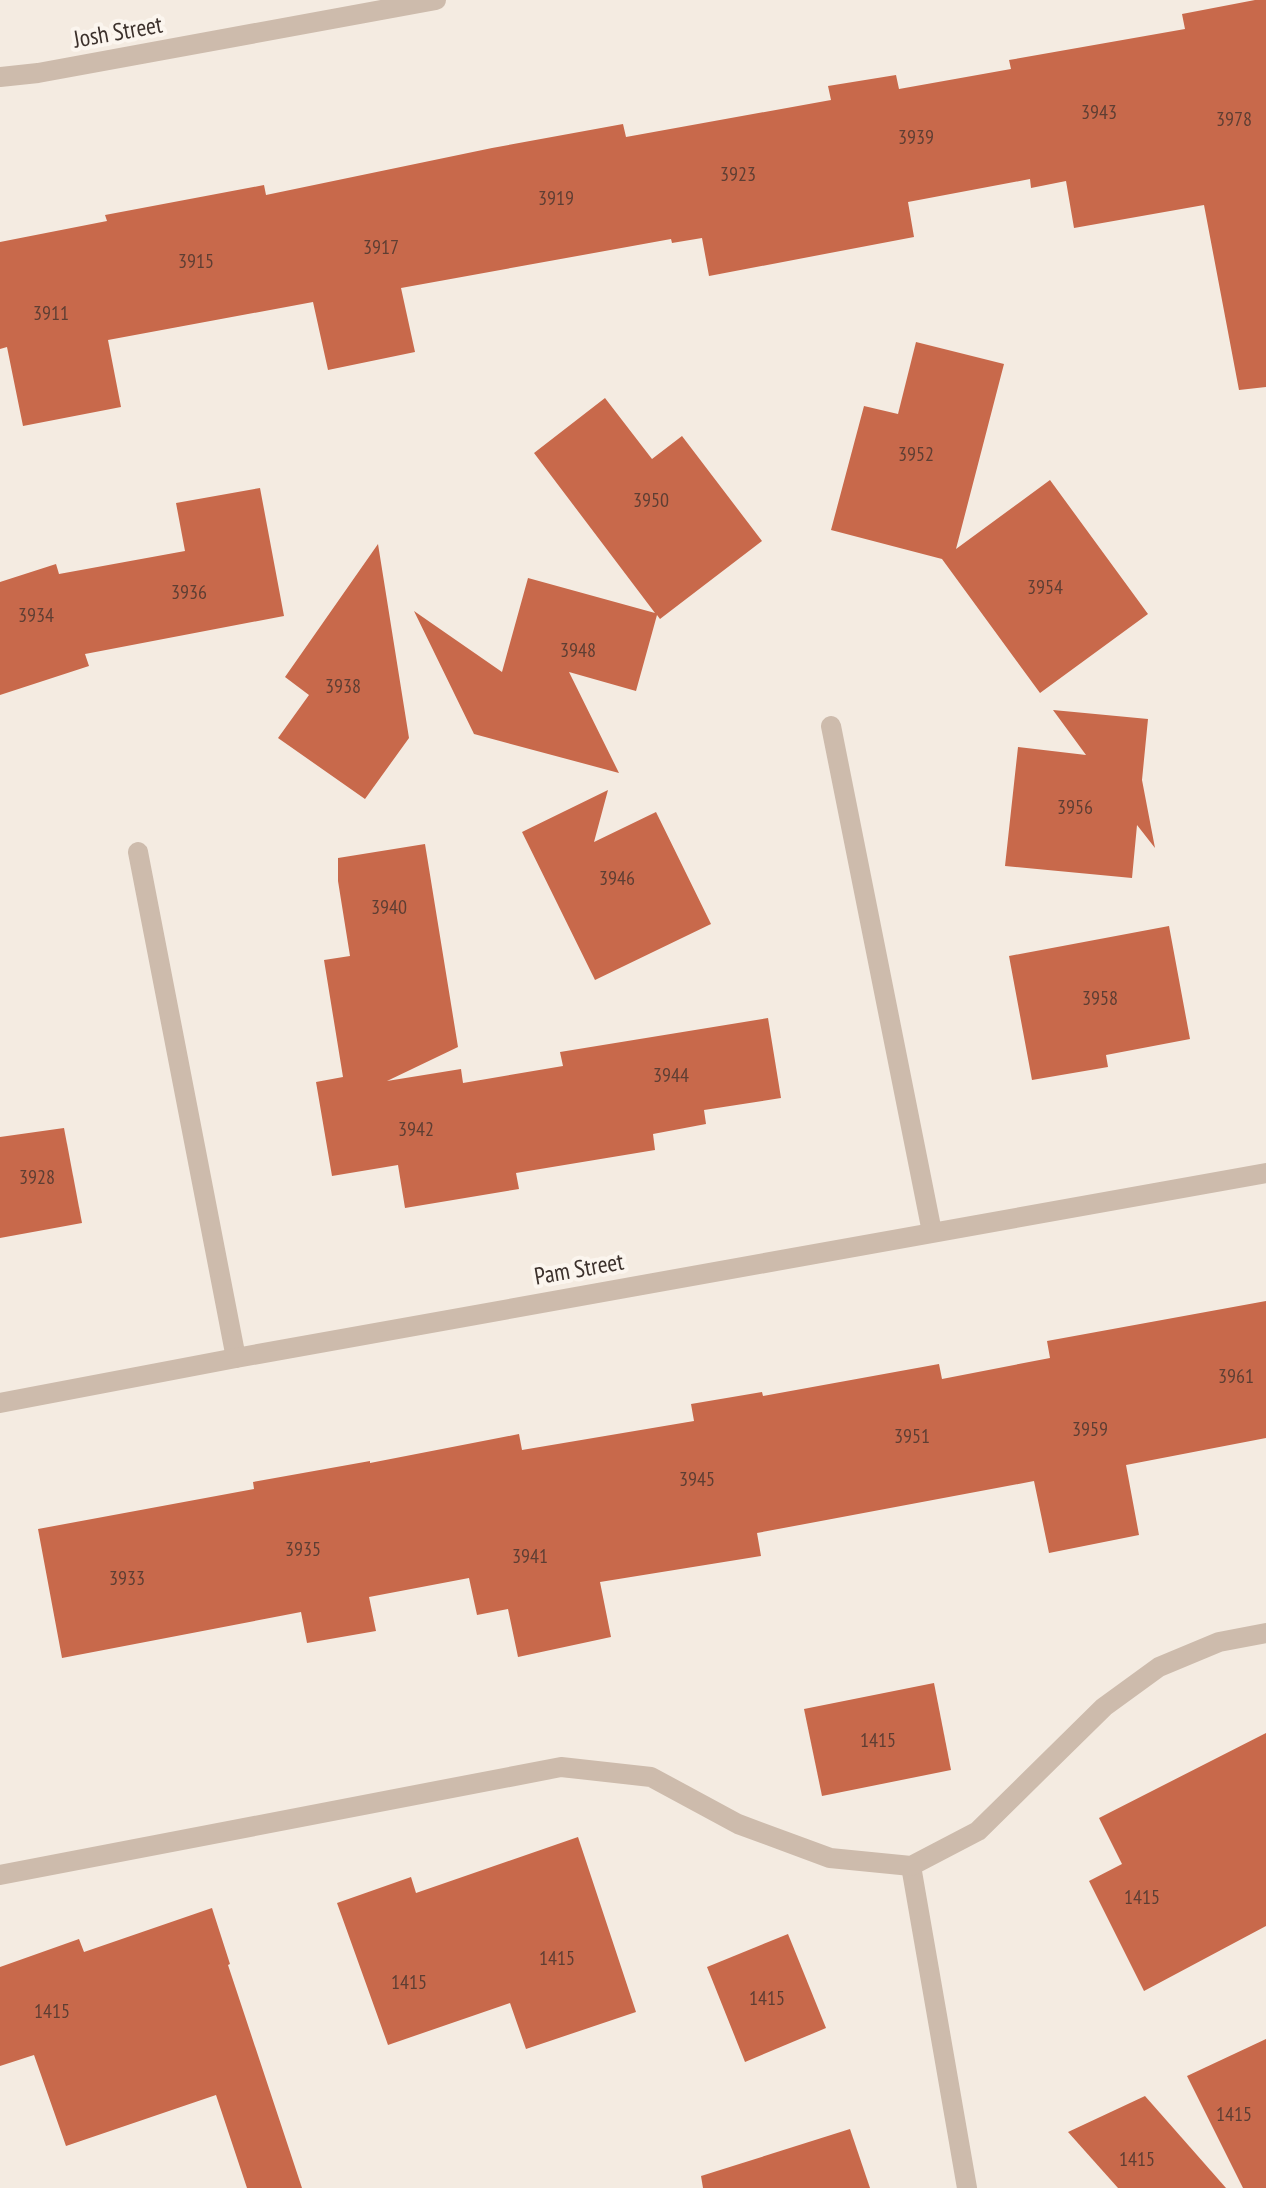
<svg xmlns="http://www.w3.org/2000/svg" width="1266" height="2188" font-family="'PT Sans Narrow',sans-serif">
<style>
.building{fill:#c8694b}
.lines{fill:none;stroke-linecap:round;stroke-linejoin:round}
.minor{stroke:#cdbbac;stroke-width:20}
.labels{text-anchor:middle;stroke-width:8;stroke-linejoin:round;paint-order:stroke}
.number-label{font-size:20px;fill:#5e3e33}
.street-label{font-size:24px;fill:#3b302b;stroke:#fbf5ee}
</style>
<rect width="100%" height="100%" fill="#f4ebe1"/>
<g class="building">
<polygon points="1255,0 1266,0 1266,387 1239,390 1204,205 1074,228 1066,181 1031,188 1030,179 908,202 914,237 709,276 702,238 672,243 671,239 401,288 415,352 328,370 313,302 108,340 121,407 23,426 7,347 0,349 0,242 107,221 105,215 264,185 266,195 492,148 623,124 626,137 831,100 828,86 896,75 899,89 1011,69 1009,60 1185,29 1182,14"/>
<polygon points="916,342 1004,364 956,549 1050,480 1148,614 1040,693 942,559 831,530 864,406 898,414"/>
<polygon points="605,398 652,459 682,436 762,541 660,619 657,615 636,691 569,672 619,773 474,734 414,611 502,672 528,578 655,613 534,453"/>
<polygon points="260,488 284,616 85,654 89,666 0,695 0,582 56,564 59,574 185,551 176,503"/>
<polygon points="378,544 409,738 365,799 278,738 309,695 285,677"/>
<polygon points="1053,710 1148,719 1142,780 1155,848 1137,825 1132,878 1005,866 1018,747 1086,755"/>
<polygon points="608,790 594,842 656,812 711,924 595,980 522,832"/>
<polygon points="425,844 458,1047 387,1081 461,1069 463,1083 563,1066 560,1052 768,1018 781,1098 704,1110 706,1124 653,1134 655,1150 516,1173 519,1189 405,1208 398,1165 332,1176 316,1082 343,1077 324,960 350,956 338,881 338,858"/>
<polygon points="1169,926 1190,1039 1106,1055 1108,1067 1032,1080 1009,956"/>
<polygon points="64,1128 82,1223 0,1238 0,1137"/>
<polygon points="1266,1301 1266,1438 1126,1465 1139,1535 1049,1553 1034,1481 757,1533 761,1556 600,1582 611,1637 518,1657 508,1609 477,1615 469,1578 369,1597 376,1631 307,1643 301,1612 62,1658 38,1529 254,1489 253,1482 370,1461 370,1463 519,1434 522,1450 694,1421 691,1404 762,1392 763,1396 939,1364 942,1379 1050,1358 1047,1341"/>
<polygon points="934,1683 951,1770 822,1796 804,1709"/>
<polygon points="1266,1733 1266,1926 1144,1991 1089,1881 1122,1864 1099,1818"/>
<polygon points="578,1837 636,2012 526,2049 510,2003 388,2045 337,1903 411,1877 416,1893"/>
<polygon points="212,1908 230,1964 228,1965 302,2188 247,2188 216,2095 66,2146 34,2055 0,2066 0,1967 79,1939 84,1952"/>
<polygon points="788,1934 826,2028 745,2062 707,1967"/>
<polygon points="1266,2039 1266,2188 1243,2188 1187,2076"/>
<polygon points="1145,2096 1226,2188 1118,2188 1068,2132"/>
<polygon points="850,2129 870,2188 703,2188 701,2176"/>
</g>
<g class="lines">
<g class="minor">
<polyline points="0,77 38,73 436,0"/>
<polyline points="831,726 932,1232"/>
<polyline points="138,852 236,1358"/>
<polyline points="0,1403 236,1358 1266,1173"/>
<polyline points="911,1866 967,2188"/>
<polyline points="0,1875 561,1767 651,1777 738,1824 830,1858 911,1866 978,1831 1104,1707 1159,1667 1219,1642 1266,1633"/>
</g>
</g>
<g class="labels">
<g class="number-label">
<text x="1099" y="119">3943</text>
<text x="1234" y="126">3978</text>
<text x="916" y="144">3939</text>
<text x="738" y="181">3923</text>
<text x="556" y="205">3919</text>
<text x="381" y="254">3917</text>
<text x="196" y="268">3915</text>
<text x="51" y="320">3911</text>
<text x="916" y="461">3952</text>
<text x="651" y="507">3950</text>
<text x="1045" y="594">3954</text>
<text x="189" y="599">3936</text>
<text x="36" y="622">3934</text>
<text x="578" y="657">3948</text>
<text x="343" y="693">3938</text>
<text x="1075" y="814">3956</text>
<text x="617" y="885">3946</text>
<text x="389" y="914">3940</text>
<text x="1100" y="1005">3958</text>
<text x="671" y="1082">3944</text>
<text x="416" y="1136">3942</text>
<text x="37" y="1184">3928</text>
<text x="1236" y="1383">3961</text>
<text x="1090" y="1436">3959</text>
<text x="912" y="1443">3951</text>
<text x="697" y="1486">3945</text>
<text x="303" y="1556">3935</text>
<text x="530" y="1563">3941</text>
<text x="127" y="1585">3933</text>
<text x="878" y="1747">1415</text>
<text x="1142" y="1904">1415</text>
<text x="557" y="1965">1415</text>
<text x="409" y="1989">1415</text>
<text x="767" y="2005">1415</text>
<text x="52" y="2018">1415</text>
<text x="1234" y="2121">1415</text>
<text x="1137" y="2166">1415</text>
</g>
<g class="street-label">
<text transform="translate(118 32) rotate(-10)" y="8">Josh Street</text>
<text transform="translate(579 1269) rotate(-10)" y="8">Pam Street</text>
</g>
</g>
</svg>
